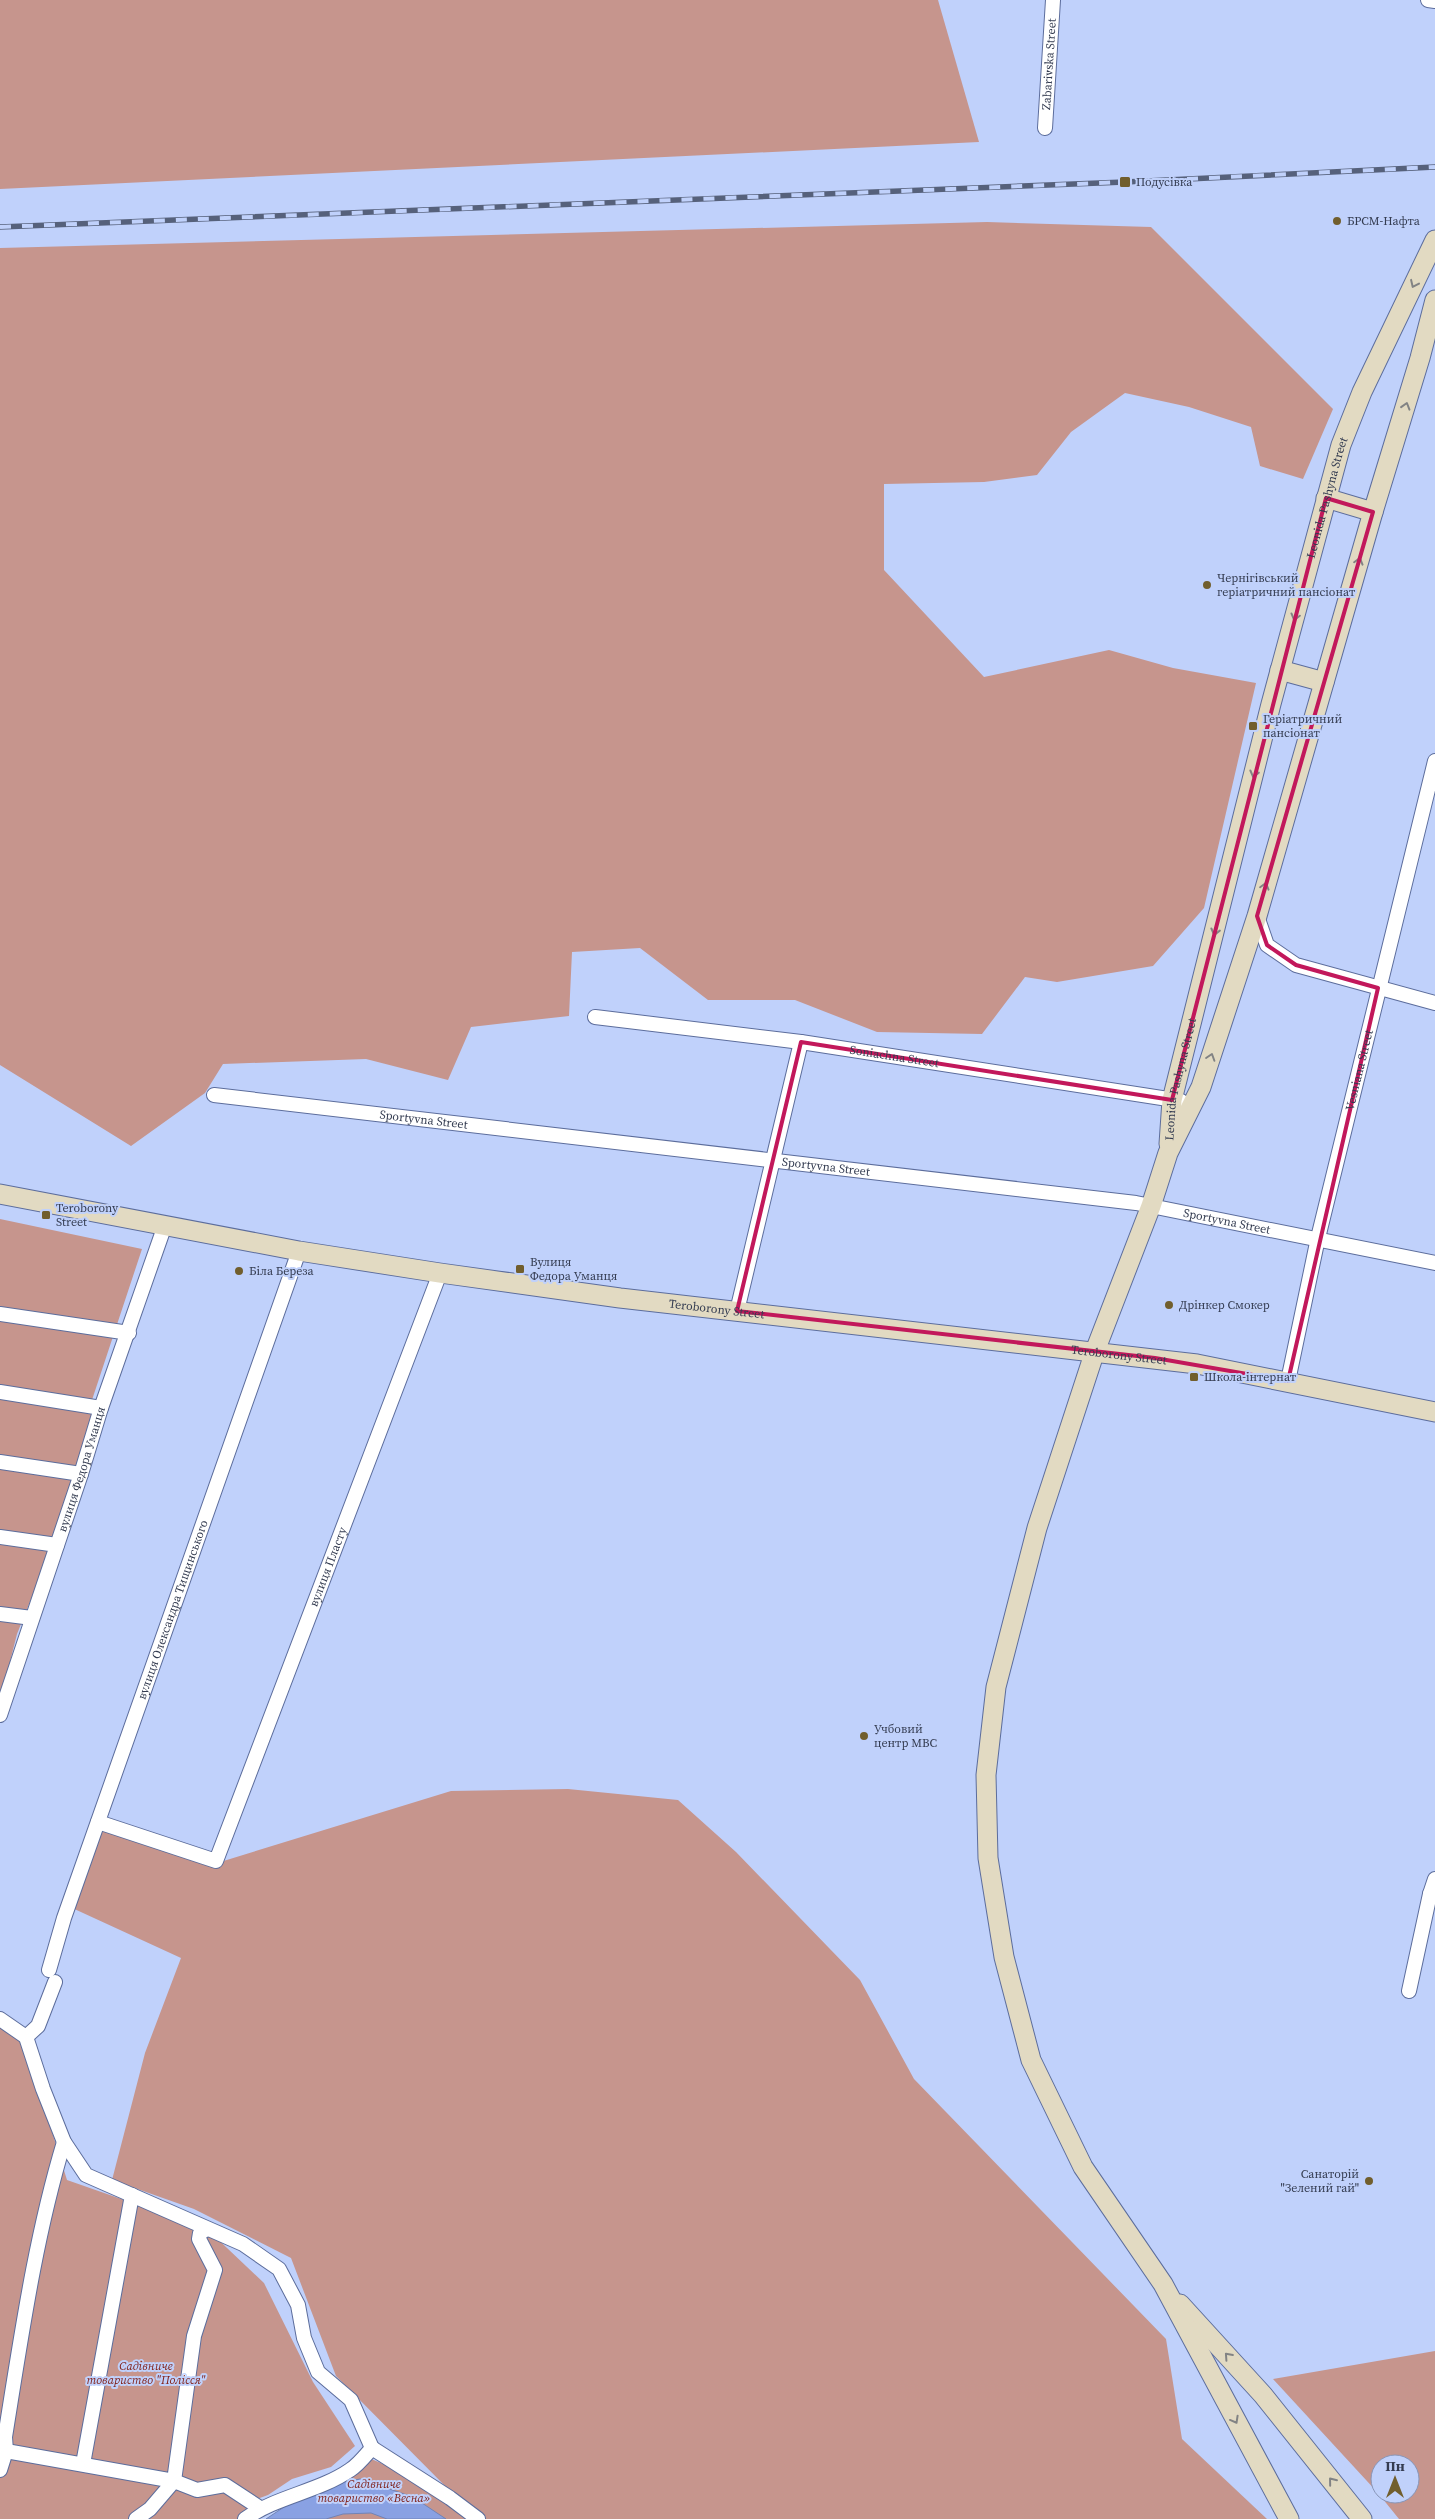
<svg xmlns="http://www.w3.org/2000/svg" width="1435" height="2519" font-family="'Source Serif 4',serif">
<style>
.green{fill:#c6958d;fill-rule:evenodd}
.water{fill:#89a1e3;stroke:#7083b7}
.lines{fill:none;stroke-linecap:round;stroke-linejoin:round}
.minor-casing{stroke:#5c6d9c;stroke-width:16}
.secondary-casing{stroke:#5c6d9c;stroke-width:21}
.minor{stroke:#fff;stroke-width:14}
.secondary{stroke:#e2dac2;stroke-width:19}
.rail-casing{stroke:#56617b;stroke-width:5.5}
.rail{stroke:#c0d1fb;stroke-width:4;stroke-dasharray:11;stroke-linecap:butt}
.oneway{stroke:#828384}
.marked{fill:none;stroke:#c2185b;stroke-width:4;stroke-linejoin:round}
.poi-dot{fill:#715e2d;stroke:#c0d1fb;stroke-width:2}
.labels{text-anchor:middle;stroke-width:4;stroke-linejoin:round;paint-order:stroke}
.street-label{font-size:12px;fill:#343c51;stroke:#c0d1fb}
.poi-label{font-size:12px;fill:#343c51;stroke:#c0d1fb;text-anchor:start}
.park-label{font-size:12px;font-style:italic;fill:#81231c;stroke:#c0d1fb}
</style>
<rect width="100%" height="100%" fill="#c0d1fb"/>
<g class="green">
<polygon points="0,0 938,0 979,142 0,189"/>
<polygon points="987,222 1151,227 1333,409 1303,479 1260,466 1251,427 1189,407 1125,393 1071,432 1037,475 984,482 884,484 884,570 984,677 1109,650 1173,668 1256,683 1204,908 1153,966 1057,982 1025,977 982,1034 877,1032 795,1000 708,1000 640,948 572,952 569,1016 471,1027 448,1080 366,1059 223,1064 205,1093 131,1146 0,1065 0,248"/>
<polygon points="0,1219 142,1249 91,1403 97,1415 57,1534 17,1634 0,1701"/>
<polygon points="568,1789 678,1800 736,1852 860,1980 914,2079 1166,2339 1182,2439 1267,2519 298,2519 369,2458 453,2494 336,2376 291,2258 194,2209 112,2180 145,2053 181,1958 70,1907 100,1824 217,1863 451,1791"/>
<polygon points="0,2024 23,2039 67,2180 207,2229 264,2283 313,2382 355,2446 331,2467 292,2479 268,2495 257,2499 239,2519 0,2519"/>
<path d="M1435 2351V2519H1399L1378 2493 1273 2379ZM1380 2464H1410V2494H1380Z"/>
</g>
<polygon class="water" points="360,2479 413,2497 446,2519 387,2519 371,2513 343,2514 326,2519 266,2519 314,2487"/>
<g class="lines">
<defs>
<g id="minor">
<polyline points="1428,0 1435,1"/>
<path id="s1" d="M1045 128 1053 0"/>
<polyline points="1257,916 1267,945 1296,965 1435,1003"/>
<path id="s2" d="M595 1017 801 1042 1181 1101"/>
<path id="s3" d="M214 1095 1136 1203 1435 1263"/>
<polyline points="737,1311 801,1042"/>
<polyline points="0,1314 129,1333"/>
<path id="s4" d="M1288 1381 1318 1238 1435 761"/>
<polyline points="0,1392 101,1408"/>
<polyline points="0,1462 81,1474"/>
<polyline points="0,1537 57,1545"/>
<polyline points="0,1614 32,1618"/>
<path id="s5" d="M0 1715 81 1474 101 1408 165 1225"/>
<path id="s6" d="M98 1822 216 1861 440 1273"/>
<polyline points="1430,1894 1435,1879"/>
<path id="s7" d="M49 1970 64 1918 299 1251"/>
<polyline points="1409,1991 1430,1894 1435,1894"/>
<polyline points="0,2019 26,2037 43,2089 64,2142 86,2175 243,2244 279,2269 298,2305 304,2338 318,2372 351,2400 372,2448"/>
<polyline points="26,2037 38,2026 55,1982"/>
<polyline points="372,2448 450,2498 478,2519"/>
<polyline points="6,2451 174,2481 194,2336 215,2270 199,2239 200,2233 207,2229"/>
<polyline points="83,2464 132,2195"/>
<path d="M0 2470 6 2451 5 2437C21 2338 35 2238 64 2142"/>
<polyline points="136,2519 150,2509 174,2481 197,2490 225,2485 260,2508"/>
<path d="M245 2519C277 2496 318 2492 350 2470 358 2465 365 2456 372 2448"/>
</g>
<g id="secondary">
<polyline points="1326,498 1373,512"/>
<polyline points="1280,670 1324,682"/>
<path id="s8" d="M1169 1144 1172 1100 1271 704 1341 445 1362 392 1435 240"/>
<path id="s9" d="M0 1194 299 1251 440 1273 620 1298 1197 1364 1435 1412"/>
<polyline points="1180,2304 1263,2395 1362,2519"/>
<polyline points="1289,2519 1163,2284 1083,2167 1031,2060 1004,1957 988,1858 986,1775 996,1687 1037,1528 1095,1351 1151,1206 1168,1153 1201,1087 1257,916 1373,512 1420,358 1435,300"/>
</g>
</defs>
<use href="#minor" class="minor-casing"/>
<use href="#secondary" class="secondary-casing"/>
<use href="#minor" class="minor"/>
<use href="#secondary" class="secondary"/>
<defs>
<polyline id="rail" points="0,227 1125,182 1435,167"/>
</defs>
<use href="#rail" class="rail-casing"/>
<use href="#rail" class="rail"/>
</g>
<defs><path id="oneway-chevron" d="M-2-3.5L2.5 0L-2 3.5" fill="none" stroke-width="1.6" stroke-linecap="round" stroke-linejoin="round" transform="scale(1.25)"/></defs>
<g class="oneway">
<use href="#oneway-chevron" transform="translate(1414 284) rotate(115)"/>
<use href="#oneway-chevron" transform="translate(1406 406) rotate(-73)"/>
<use href="#oneway-chevron" transform="translate(1359 561) rotate(-74)"/>
<use href="#oneway-chevron" transform="translate(1295 617) rotate(105)"/>
<use href="#oneway-chevron" transform="translate(1254 774) rotate(104)"/>
<use href="#oneway-chevron" transform="translate(1265 886) rotate(-74)"/>
<use href="#oneway-chevron" transform="translate(1215 932) rotate(104)"/>
<use href="#oneway-chevron" transform="translate(1211 1057) rotate(-72)"/>
<use href="#oneway-chevron" transform="translate(1228 2356) rotate(-132)"/>
<use href="#oneway-chevron" transform="translate(1235 2420) rotate(61)"/>
<use href="#oneway-chevron" transform="translate(1332 2481) rotate(-129)"/>
</g>
<path class="marked" d="M1326 498 1373 512 1257 916 1267 945 1296 965 1378 988 1288 1381 1155 1358 737 1311 801 1042 1172 1100Z"/>
<g class="poi-dot">
<rect x="1119" y="176" width="12" height="12" rx="2.5"/>
<circle cx="1337" cy="221" r="5"/>
<circle cx="1207" cy="585" r="5"/>
<rect x="1248" y="721" width="10" height="10" rx="2.5"/>
<rect x="41" y="1210" width="10" height="10" rx="2.5"/>
<rect x="515" y="1264" width="10" height="10" rx="2.5"/>
<circle cx="239" cy="1271" r="5"/>
<circle cx="1169" cy="1305" r="5"/>
<rect x="1189" y="1372" width="10" height="10" rx="2.5"/>
<circle cx="864" cy="1736" r="5"/>
<circle cx="1369" cy="2181" r="5"/>
</g>
<g class="labels">
<g class="street-label">
<text dy="4" stroke="none"><textPath href="#s1" startOffset="64">Zabarivska Street</textPath></text>
<text dy="4" stroke="none"><textPath href="#s8" startOffset="666">Leonida Pashyna Street</textPath></text>
<text dy="4" stroke="none"><textPath href="#s2" startOffset="302">Soniachna Street</textPath></text>
<text dy="4" stroke="none"><textPath href="#s4" startOffset="319">Vesniana Street</textPath></text>
<text dy="4" stroke="none"><textPath href="#s8" startOffset="66">Leonida Pashyna Street</textPath></text>
<text dy="4" stroke="none"><textPath href="#s3" startOffset="211">Sportyvna Street</textPath></text>
<text dy="4" stroke="none"><textPath href="#s3" startOffset="616">Sportyvna Street</textPath></text>
<text dy="4" stroke="none"><textPath href="#s3" startOffset="1021">Sportyvna Street</textPath></text>
<text dy="4" stroke="none"><textPath href="#s9" startOffset="726">Teroborony Street</textPath></text>
<text dy="4" stroke="none"><textPath href="#s9" startOffset="1131">Teroborony Street</textPath></text>
<text dy="4" stroke="none"><textPath href="#s5" startOffset="259">вулиця Федора Уманця</textPath></text>
<text dy="4" stroke="none"><textPath href="#s6" startOffset="439">вулиця Пласту</textPath></text>
<text dy="4" stroke="none"><textPath href="#s7" startOffset="381">вулиця Олександра Тищинського</textPath></text>
</g>
<g class="poi-label">
<text x="1136" y="186">Подусівка</text>
<text x="1347" y="225">БРСМ-Нафта</text>
<text x="1217" y="582">Чернігівський<tspan x="1217" dy="14">геріатричний пансіонат</tspan></text>
<text x="1263" y="723">Геріатричний<tspan x="1263" dy="14">пансіонат</tspan></text>
<text x="56" y="1212">Teroborony<tspan x="56" dy="14">Street</tspan></text>
<text x="530" y="1266">Вулиця<tspan x="530" dy="14">Федора Уманця</tspan></text>
<text x="249" y="1275">Біла Береза</text>
<text x="1179" y="1309">Дрінкер Смокер</text>
<text x="1204" y="1381">Школа-інтернат</text>
<text x="874" y="1733">Учбовий<tspan x="874" dy="14">центр МВС</tspan></text>
<text x="1359" y="2178" text-anchor="end">Санаторій<tspan x="1359" dy="14">"Зелений гай"</tspan></text>
</g>
<g class="park-label">
<text x="146" y="2370">Садівниче<tspan x="146" dy="14">товариство "Полісся"</tspan></text>
<text x="374" y="2488">Садівниче<tspan x="374" dy="14">товариство «Весна»</tspan></text>
</g>
</g>
<g transform="translate(1395 2479)"><circle r="24" fill="#c0d1fb" stroke="#8895b7"/>
<path d="M0-4L9 19L0 12L-9 19Z" fill="#715e2d"/>
<text y="-8" font-size="14" font-weight="bold" text-anchor="middle" fill="#343c51">Пн</text>
</g>
</svg>
